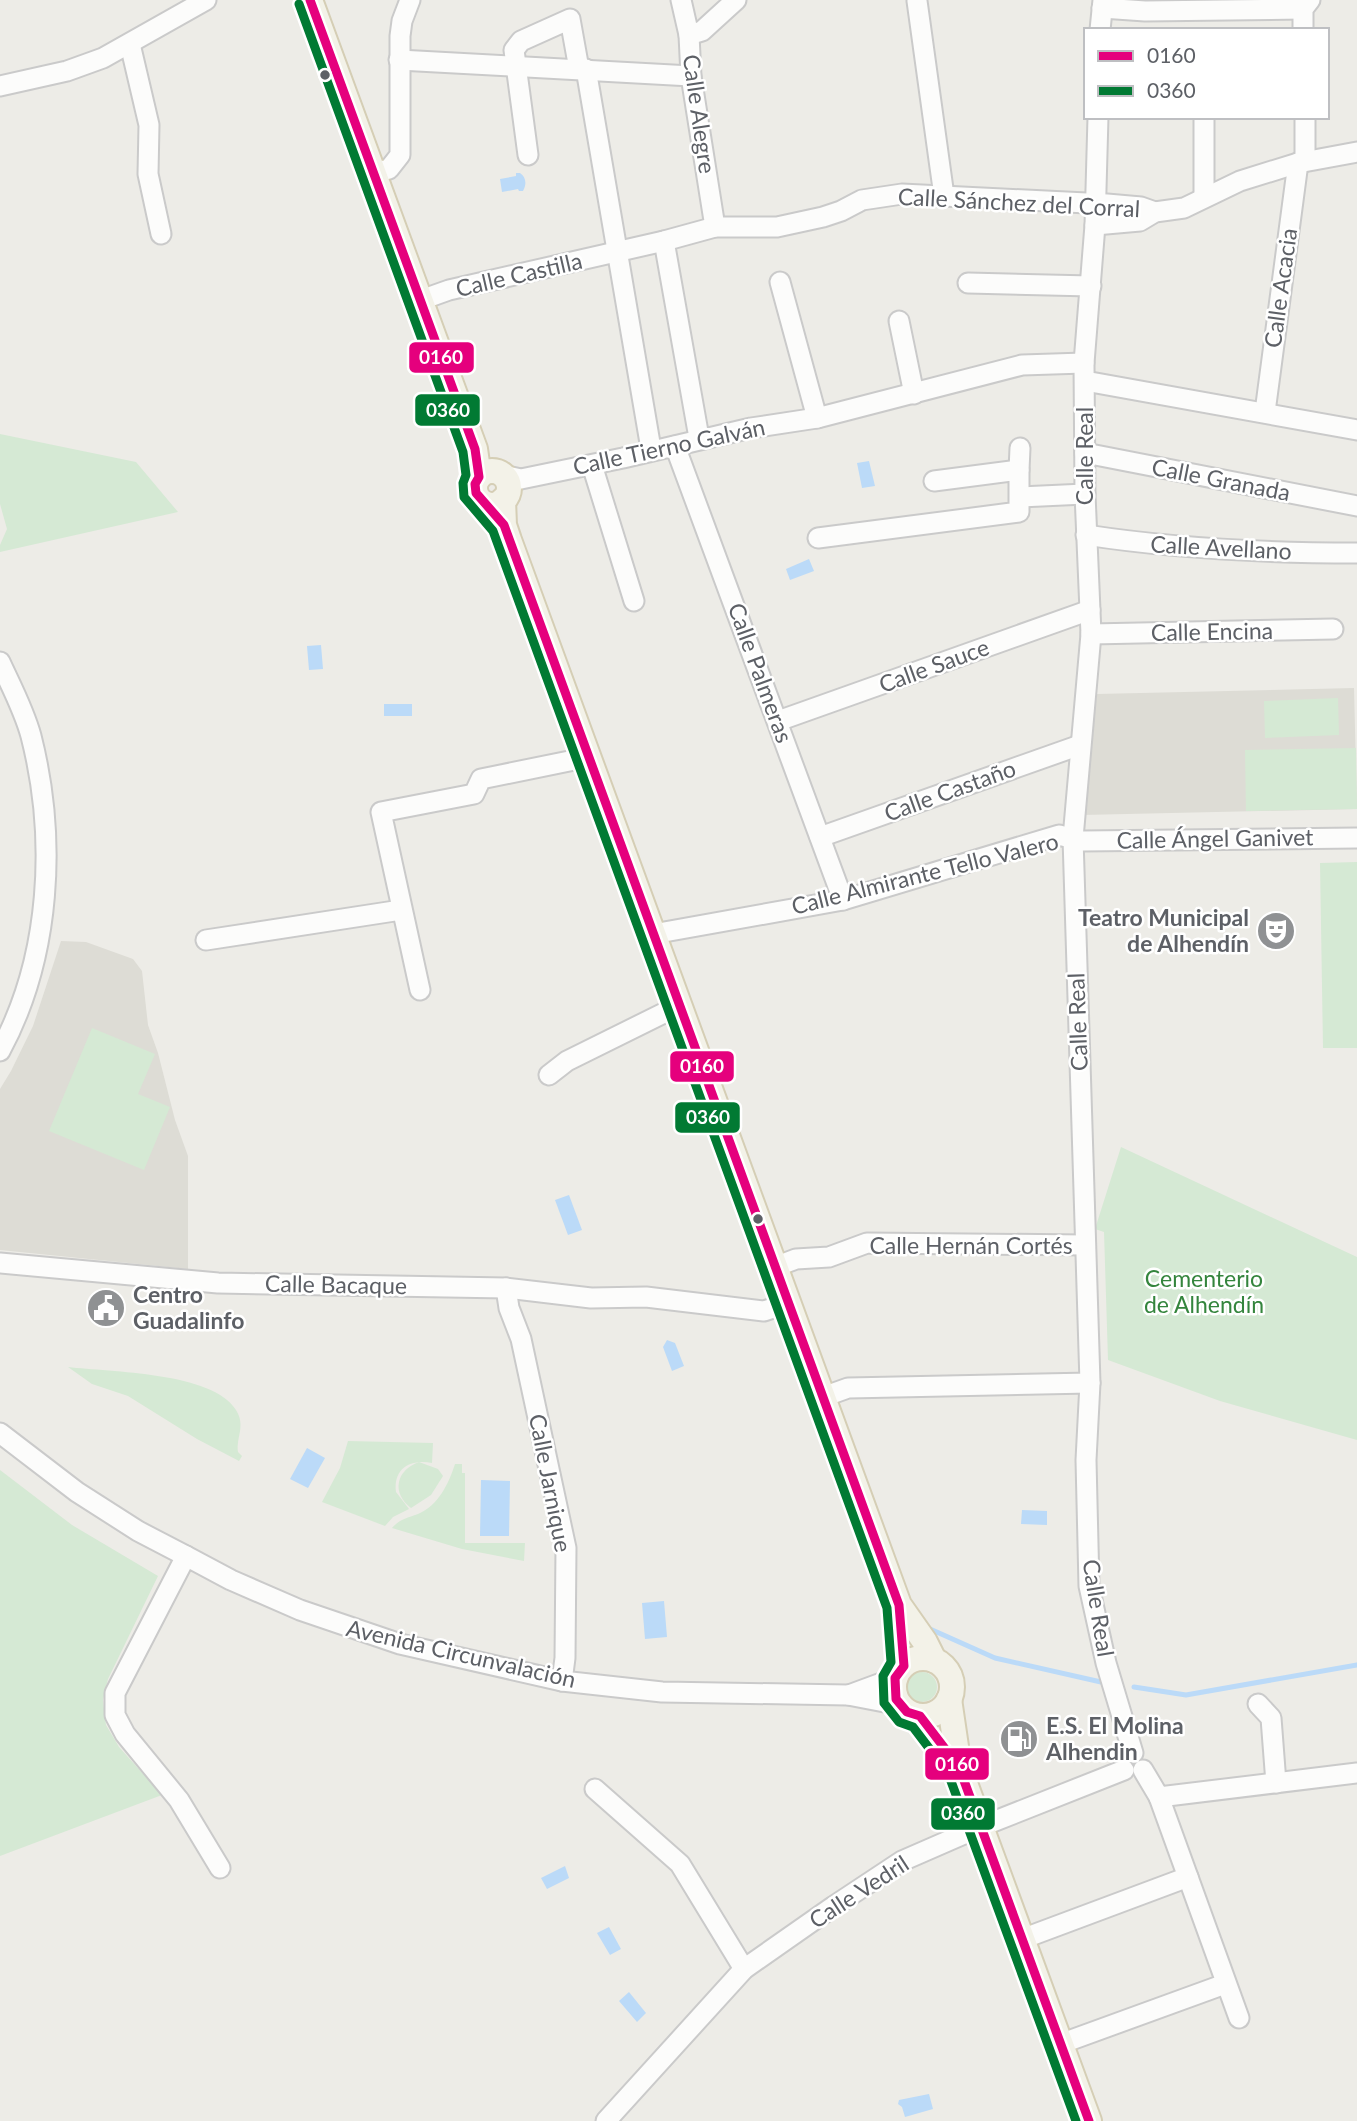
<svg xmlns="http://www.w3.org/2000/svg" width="1357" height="2121" font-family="Lato,sans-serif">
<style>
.education{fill:#dddcd5}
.green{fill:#d5e9d4}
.water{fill:#bbdaf8}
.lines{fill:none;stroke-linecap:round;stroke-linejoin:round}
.stream{stroke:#bbdaf8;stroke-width:5}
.minor-casing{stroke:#cacaca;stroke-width:23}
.major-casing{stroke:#d5ceb5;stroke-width:28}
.minor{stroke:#fcfcfb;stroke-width:19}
.major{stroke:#f3f2e8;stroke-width:24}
.bus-1-casing{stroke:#fff;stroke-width:14}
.bus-2-casing{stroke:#fff;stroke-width:14}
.bus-1{stroke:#e5007d;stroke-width:9}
.bus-2{stroke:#017a33;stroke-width:9}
.bus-dot{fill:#5d6066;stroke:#fff;stroke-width:2.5}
.labels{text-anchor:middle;stroke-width:5;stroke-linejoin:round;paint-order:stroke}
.street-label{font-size:23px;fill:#5d6066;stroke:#fff}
.poi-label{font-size:23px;font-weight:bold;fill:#5d6066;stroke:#fff;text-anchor:start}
.park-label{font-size:23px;fill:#34853d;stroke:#fff}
.line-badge{stroke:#fff;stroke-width:2.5}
.badge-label{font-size:19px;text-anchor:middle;font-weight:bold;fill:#fff}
</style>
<rect width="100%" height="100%" fill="#edece7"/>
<g class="education">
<polygon points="1354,688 1357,809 1082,815 1097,694"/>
<polygon points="61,941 86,942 133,959 142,971 148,1025 158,1053 175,1120 188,1156 188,1269 0,1250 0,1089 11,1071 33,1026"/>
</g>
<g class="green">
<polygon points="0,434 136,462 178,512 0,552 0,545 7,529 0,504"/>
<polygon points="1338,698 1339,735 1265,738 1264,701"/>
<polygon points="1356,748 1357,809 1246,811 1245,750"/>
<polygon points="1357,862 1357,1048 1323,1048 1320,863"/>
<polygon points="92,1028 155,1054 138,1094 170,1107 144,1170 49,1131"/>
<polygon points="1121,1147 1357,1257 1357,1440 1220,1401 1108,1360 1104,1232 1095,1229"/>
<path d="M68 1367C110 1372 213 1372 236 1410 246 1426 236 1437 238 1452L242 1456 239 1461 197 1439 128 1396 92 1384Z"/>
<path d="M348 1441 433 1443 432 1463C411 1459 393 1468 396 1492L409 1509 393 1517 385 1526 322 1502 340 1468Z"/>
<path d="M419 1462 438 1469 443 1476 431 1495 411 1508C391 1493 396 1470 419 1462Z"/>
<path d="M455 1464H462V1473H465V1543H525L524 1561 462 1549 392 1528C400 1519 407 1518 418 1514 438 1506 449 1483 455 1464Z"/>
<polygon points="0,1470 72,1525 158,1576 108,1679 103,1700 106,1725 119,1747 162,1795 0,1856"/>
<circle cx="922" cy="1687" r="15"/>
</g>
<g class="water">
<path d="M516 173H520C526 177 527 184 523 191H519L518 189 502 192 500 179 516 176Z"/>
<polygon points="869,461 875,486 862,488 857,463"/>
<polygon points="809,559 814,571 790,580 786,569"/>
<polygon points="321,645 323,669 309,670 307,646"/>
<rect x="384" y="704" width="28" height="12"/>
<polygon points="569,1195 582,1230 568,1235 555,1200"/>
<polygon points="667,1340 675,1343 684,1366 672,1371 663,1347"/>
<polygon points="307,1448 325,1458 308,1488 290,1479"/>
<polygon points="481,1480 510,1481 509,1536 480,1536"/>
<polygon points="1022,1510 1047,1511 1047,1525 1021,1524"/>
<polygon points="664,1601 667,1637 645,1639 642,1603"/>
<polygon points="565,1866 569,1878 547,1889 541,1878"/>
<polygon points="609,1927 621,1949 610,1955 597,1933"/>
<polygon points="629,1992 646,2013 637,2022 619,2001"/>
<polygon points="929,2094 933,2109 905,2117 902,2107 898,2104 899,2100"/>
</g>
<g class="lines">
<g class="stream">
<polyline points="930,1629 995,1658 1101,1682"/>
<polyline points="1134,1687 1186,1695 1357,1665"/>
</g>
<defs>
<g id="minor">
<polyline points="681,0 689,35 691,76 715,227"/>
<polyline points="917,1 944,196"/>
<polyline points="1102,8 1145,11 1303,9"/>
<polyline points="1100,30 1103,0"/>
<polyline points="1303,30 1303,9 1310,0"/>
<polyline points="689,35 702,31 736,0"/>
<polyline points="130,44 149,125 148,174 161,234"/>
<polyline points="399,60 691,76"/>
<polyline points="586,69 650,443"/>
<polyline points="0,86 67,71 103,58 206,0"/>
<polyline points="1098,117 1095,225 1084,363 1085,494 1091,634 1073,838 1090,1383 1086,1460 1089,1586 1106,1663 1133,1753"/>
<polyline points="1204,117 1204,197"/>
<polyline points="1305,117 1305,161"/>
<polyline points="528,155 514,50 521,41 570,19 579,69"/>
<polyline points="373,173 389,169 400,155 400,36 402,21 410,0"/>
<polyline points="1095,225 1140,221 1155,212 1184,208 1240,181 1298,163 1357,152"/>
<polyline points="664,241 698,432"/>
<polyline points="780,282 817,418"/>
<polyline points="968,283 1091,286"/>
<polyline points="421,300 449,290 664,241 715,227 777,227 823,217 841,211 862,200 902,194 1107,204 1141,207 1155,212"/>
<polyline points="899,321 914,394"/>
<polyline points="1085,381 1357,430"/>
<polyline points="1265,412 1298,163"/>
<polyline points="675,446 843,900"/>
<polyline points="1085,453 1357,506"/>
<polyline points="592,465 634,601"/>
<polyline points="1019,470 1020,448"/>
<polyline points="502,475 521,479 623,458 751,428 817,418 1022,365 1084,363"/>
<polyline points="1020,497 1085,494"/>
<path d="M1086 535C1177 549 1265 553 1357 553"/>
<polyline points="818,538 1019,512 1019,470 934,481"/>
<polyline points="1091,634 1333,629"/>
<path d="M0 662C11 686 24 710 31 736 57 838 51 957 0 1051"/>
<polyline points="778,721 1090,610"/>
<polyline points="820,837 1080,745"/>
<polyline points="653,934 843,900 1059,835 1082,841 1357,838"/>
<polyline points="206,940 401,910"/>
<polyline points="420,990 381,812 474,794 481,779 589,757"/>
<polyline points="549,1075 567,1061 680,1005"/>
<polyline points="0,1263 218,1283 506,1288 591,1298 646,1297 764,1311 788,1303"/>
<polyline points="775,1267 796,1259 829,1257 867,1243 1085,1245"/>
<polyline points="506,1288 509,1308 521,1339 566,1548 565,1658 562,1681"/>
<polyline points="823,1397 848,1388 1090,1383"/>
<polyline points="0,1433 77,1492 138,1531 186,1556 231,1580 300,1610 400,1644 562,1681 662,1692 848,1695 900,1705"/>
<polyline points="186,1556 115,1693 115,1715 125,1734 179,1800 220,1868"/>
<polyline points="849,1695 895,1678"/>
<polyline points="1258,1704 1271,1718 1276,1783"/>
<polyline points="1143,1770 1159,1797 1239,2018"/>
<polyline points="595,1789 680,1864 744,1969"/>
<polyline points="1159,1797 1357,1773"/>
<polyline points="1022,1939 1188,1877"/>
<polyline points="1060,2044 1225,1984"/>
<polyline points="606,2121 744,1969 834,1906 902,1861 980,1827 1124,1770"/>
</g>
<g id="major">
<polyline points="310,0 475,449 479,477"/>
<circle cx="492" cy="488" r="17"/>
<polyline points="503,500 504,525 509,540 899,1605 925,1642 934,1660"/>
<circle cx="923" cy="1687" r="29"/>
<polyline points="949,1699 959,1767 1089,2121"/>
</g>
</defs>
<use href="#minor" class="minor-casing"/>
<use href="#major" class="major-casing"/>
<use href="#minor" class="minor"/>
<use href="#major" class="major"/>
<defs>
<polyline id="bus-1" points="310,0 475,449 479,477 475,484 476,493 504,525 899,1605 904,1666 895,1678 896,1699 907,1712 920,1716 959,1767 1089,2121"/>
<polyline id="bus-2" points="299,4 463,452 466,475 463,483 464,497 493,531 887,1608 891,1662 883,1676 884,1703 899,1722 913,1727 948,1773 1076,2121"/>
</defs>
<use href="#bus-1" class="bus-1-casing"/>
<use href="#bus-2" class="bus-2-casing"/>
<use href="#bus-1" class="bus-1"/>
<use href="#bus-2" class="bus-2"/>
</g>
<defs>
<symbol id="theatre-disc" viewBox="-11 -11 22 22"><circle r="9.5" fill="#8f9193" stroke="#fff"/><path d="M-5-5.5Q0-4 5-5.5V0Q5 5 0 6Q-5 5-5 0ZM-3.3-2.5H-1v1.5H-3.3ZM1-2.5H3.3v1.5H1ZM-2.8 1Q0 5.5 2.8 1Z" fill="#fff"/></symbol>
<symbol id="civic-disc" viewBox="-11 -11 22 22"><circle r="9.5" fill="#8f9193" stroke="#fff"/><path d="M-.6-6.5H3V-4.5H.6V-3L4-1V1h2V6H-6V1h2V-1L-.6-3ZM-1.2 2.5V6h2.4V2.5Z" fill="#fff"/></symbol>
<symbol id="fuel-disc" viewBox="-11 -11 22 22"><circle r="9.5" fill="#8f9193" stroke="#fff"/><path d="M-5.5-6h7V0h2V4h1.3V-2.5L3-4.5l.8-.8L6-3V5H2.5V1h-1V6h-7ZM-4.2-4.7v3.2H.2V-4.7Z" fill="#fff"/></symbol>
</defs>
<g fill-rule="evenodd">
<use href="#theatre-disc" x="1254" y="909" width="44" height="44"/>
<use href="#civic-disc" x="84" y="1286" width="44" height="44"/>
<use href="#fuel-disc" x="997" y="1717" width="44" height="44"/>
</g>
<g class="bus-dot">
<circle cx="325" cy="75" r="6"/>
<circle cx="758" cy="1219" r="6"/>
</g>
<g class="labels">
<g class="street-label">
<text transform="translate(699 114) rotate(82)" y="8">Calle Alegre</text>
<text transform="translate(1019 203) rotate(3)" y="8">Calle Sánchez del Corral</text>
<text transform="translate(519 275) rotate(-13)" y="8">Calle Castilla</text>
<text transform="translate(1281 288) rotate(-82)" y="8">Calle Acacia</text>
<text transform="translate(669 447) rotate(-12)" y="8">Calle Tierno Galván</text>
<text transform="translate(1085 456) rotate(-90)" y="8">Calle Real</text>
<text transform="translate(1221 480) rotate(11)" y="8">Calle Granada</text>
<text transform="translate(1221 548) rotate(3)" y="8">Calle Avellano</text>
<text transform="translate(1212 632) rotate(-1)" y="8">Calle Encina</text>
<text transform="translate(934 666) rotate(-20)" y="8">Calle Sauce</text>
<text transform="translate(760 673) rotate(70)" y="8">Calle Palmeras</text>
<text transform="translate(950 791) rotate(-20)" y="8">Calle Castaño</text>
<text transform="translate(1215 839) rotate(-1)" y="8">Calle Ángel Ganivet</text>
<text transform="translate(925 874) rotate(-14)" y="8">Calle Almirante Tello Valero</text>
<text transform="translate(1078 1022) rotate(-92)" y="8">Calle Real</text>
<text x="971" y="1254">Calle Hernán Cortés</text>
<text transform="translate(336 1285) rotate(1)" y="8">Calle Bacaque</text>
<text transform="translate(550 1483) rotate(79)" y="8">Calle Jarnique</text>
<text transform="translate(1098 1608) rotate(81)" y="8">Calle Real</text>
<text transform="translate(461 1654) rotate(13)" y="8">Avenida Circunvalación</text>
<text transform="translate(859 1892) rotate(-33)" y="8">Calle Vedril</text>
</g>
<g class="poi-label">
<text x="1249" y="926" text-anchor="end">Teatro Municipal<tspan x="1249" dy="26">de Alhendín</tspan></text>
<text x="133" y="1303">Centro<tspan x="133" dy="26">Guadalinfo</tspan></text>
<text x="1046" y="1734">E.S. El Molina<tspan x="1046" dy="26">Alhendin</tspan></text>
</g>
<g class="park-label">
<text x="1204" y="1287">Cementerio<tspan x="1204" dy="26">de Alhendín</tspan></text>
</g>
</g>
<g class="line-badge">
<rect x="408" y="341" width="67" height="33" rx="7" fill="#e5007d"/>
<rect x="414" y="393" width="67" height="34" rx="7" fill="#017a33"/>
<rect x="669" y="1050" width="66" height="33" rx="7" fill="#e5007d"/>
<rect x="674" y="1101" width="67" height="33" rx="7" fill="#017a33"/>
<rect x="924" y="1747" width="66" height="34" rx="7" fill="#e5007d"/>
<rect x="930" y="1797" width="66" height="34" rx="7" fill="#017a33"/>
</g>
<g class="badge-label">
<text x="441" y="364">0160</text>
<text x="448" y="417">0360</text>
<text x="702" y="1073">0160</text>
<text x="708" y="1124">0360</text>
<text x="957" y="1771">0160</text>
<text x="963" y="1820">0360</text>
</g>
<rect x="1084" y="28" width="245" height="91" fill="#ffffff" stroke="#bebfc2" stroke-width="2"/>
<rect x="1098" y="51" width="35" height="10" fill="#e5007d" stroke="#bebfc2" stroke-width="2"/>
<text x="1147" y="63" font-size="21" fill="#5d6066">0160</text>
<rect x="1098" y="86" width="35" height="10" fill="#017a33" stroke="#bebfc2" stroke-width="2"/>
<text x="1147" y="98" font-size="21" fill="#5d6066">0360</text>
</svg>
